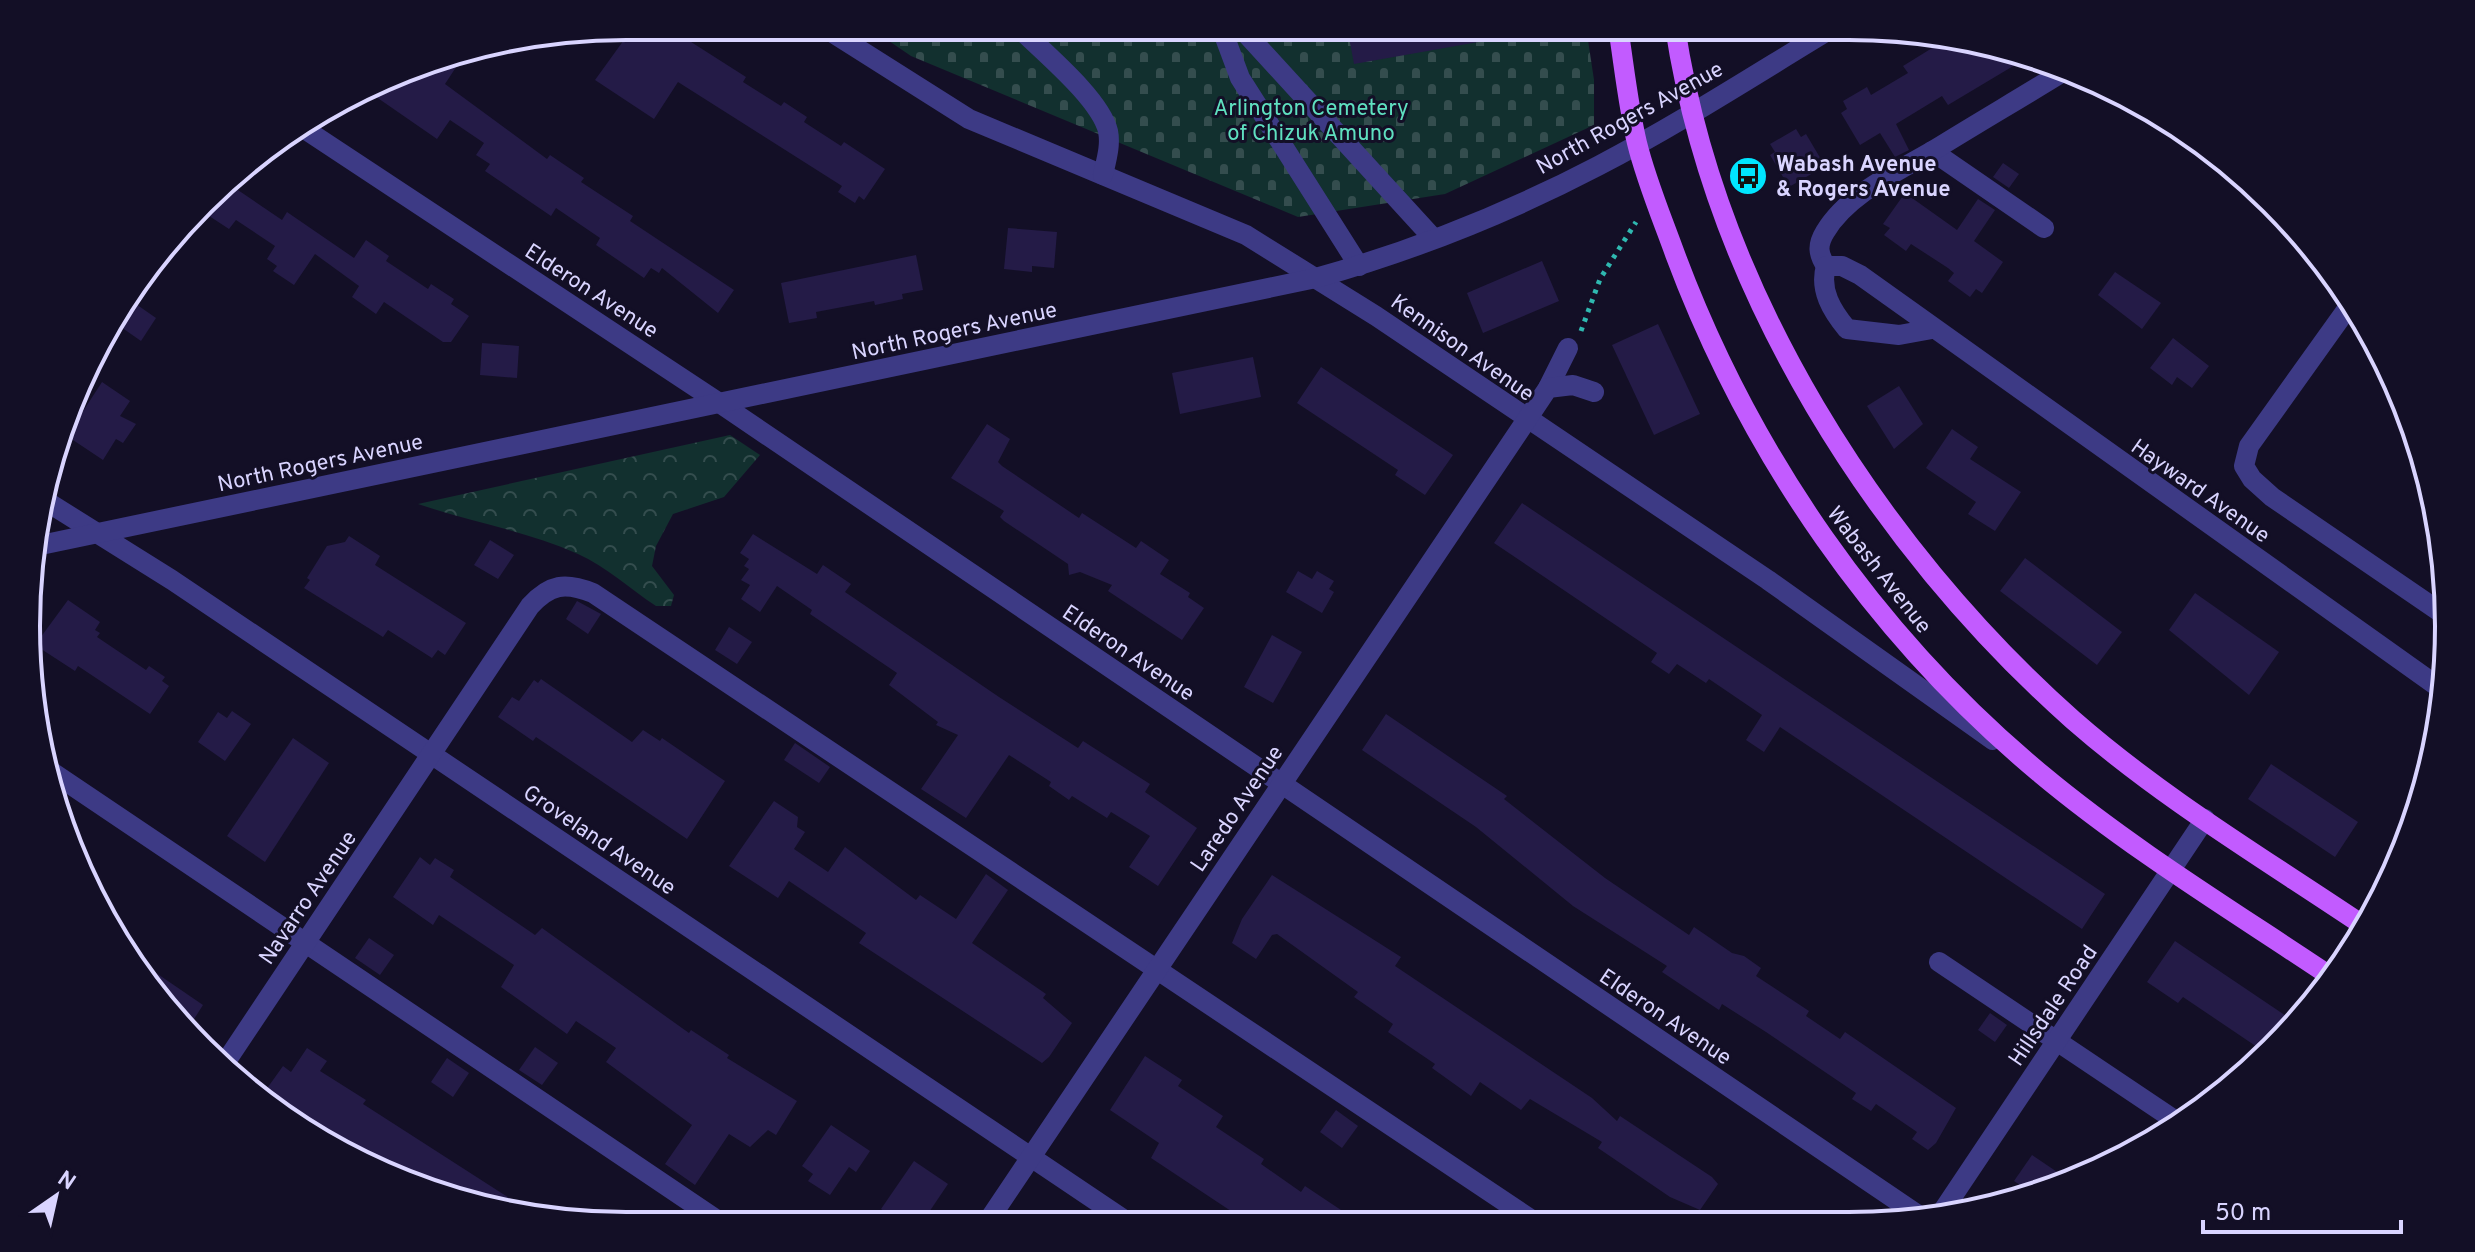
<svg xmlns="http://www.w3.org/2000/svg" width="2475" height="1252" font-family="Overpass,sans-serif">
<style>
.forest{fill:url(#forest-crowns)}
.cemetery{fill:url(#cemetery-stones)}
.building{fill:#241b47}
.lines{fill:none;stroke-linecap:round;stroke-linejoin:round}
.path{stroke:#2fb8b0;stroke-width:5;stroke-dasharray:4 6;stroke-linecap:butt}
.minor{stroke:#3d3a85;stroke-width:20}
.major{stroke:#c25bff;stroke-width:20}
.labels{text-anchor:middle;stroke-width:6;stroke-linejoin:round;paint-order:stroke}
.park-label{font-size:22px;fill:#5fe0c0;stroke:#130f26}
.street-label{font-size:22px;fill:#d9d4ff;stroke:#130f26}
.poi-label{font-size:22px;font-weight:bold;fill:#d9d4ff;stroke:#130f26;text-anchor:start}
.rim{fill:none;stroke:#d9d4ff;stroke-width:4}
</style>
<defs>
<pattern id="forest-crowns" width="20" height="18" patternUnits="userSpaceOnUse" patternTransform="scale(2)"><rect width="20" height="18" fill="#12302f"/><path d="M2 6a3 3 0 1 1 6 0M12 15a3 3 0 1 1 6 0" fill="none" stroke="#344d4e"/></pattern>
<pattern id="cemetery-stones" width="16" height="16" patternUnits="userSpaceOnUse" patternTransform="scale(2)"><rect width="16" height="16" fill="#12302f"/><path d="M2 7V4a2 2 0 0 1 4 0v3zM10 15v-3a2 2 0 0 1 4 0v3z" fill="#344d4e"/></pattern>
</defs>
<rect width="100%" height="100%" fill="#130f26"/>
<path class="forest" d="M730 435 760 455 724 497 673 514 656 546 652 566 674 595 671 606H656C630 589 607 567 578 554 526 531 471 522 418 504Z"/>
<polygon class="cemetery" points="867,26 1586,27 1594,80 1594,125 1445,194 1298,217 911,56"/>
<g class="building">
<polygon points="634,26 666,26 746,77 743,82 781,106 784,102 807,117 804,122 841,146 844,142 885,169 864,200 859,196 855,203 838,192 842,186 678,82 654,119 595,80"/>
<polygon points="1347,27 1500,27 1501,38 1354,64"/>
<polygon points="1950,37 2004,46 2030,56 1948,105 1942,96 1896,124 1909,150 1895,157 1880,133 1860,145 1841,113 1847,109 1843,101 1867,87 1871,95 1908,73 1903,66"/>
<polygon points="466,52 445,84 547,159 550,155 584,178 581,182 633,216 630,221 734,290 718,313 662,268 659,273 651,268 644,278 596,245 600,238 556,208 551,216 485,171 490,164 476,155 484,143 450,120 437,139 369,92 433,58"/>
<polygon points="1796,129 1801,137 1806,134 1825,166 1789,187 1770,155 1775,152 1770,144"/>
<polygon points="2003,163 2019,174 2009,188 1993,177"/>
<polygon points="229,184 282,220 287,212 354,258 366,240 389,256 386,261 428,289 431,284 454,299 451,304 469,316 451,342 443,342 384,302 376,314 352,297 359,286 315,254 294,285 273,271 277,266 267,259 275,246 236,220 229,229 203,212"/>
<polygon points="1905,193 1957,230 1978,199 1995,210 1974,241 2003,262 1982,293 1976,289 1970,297 1948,281 1954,273 1948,268 1911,244 1906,251 1884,235 1890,228 1883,224"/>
<polygon points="1008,228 1057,232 1054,268 1032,266 1032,272 1004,269"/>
<polygon points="916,255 923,290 902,294 903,299 875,305 874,301 816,312 817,318 789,323 781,283"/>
<polygon points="1542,261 1559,301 1483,333 1467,293"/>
<polygon points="2115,272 2161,303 2142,329 2098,295"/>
<polygon points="133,302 156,318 141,341 118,325"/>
<polygon points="1658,324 1700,414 1654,435 1612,345"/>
<polygon points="2173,338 2209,366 2192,388 2177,377 2172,385 2150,368"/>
<polygon points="482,343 519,346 517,378 480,375"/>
<polygon points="1253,357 1261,397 1180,414 1172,373"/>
<polygon points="1321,367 1453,455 1425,495 1395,475 1398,470 1297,403"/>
<polygon points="102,382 130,401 120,416 136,424 123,443 116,439 103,460 67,436"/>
<polygon points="1899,386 1923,424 1894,449 1867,406"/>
<polygon points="987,424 1010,439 998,462 1002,466 1079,518 1082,513 1136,548 1141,541 1169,560 1160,574 1190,593 1188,597 1204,608 1182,640 1108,591 1112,585 1080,572 1069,575 1068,564 1004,521 1000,517 1004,511 951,478"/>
<polygon points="1952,429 1978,447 1970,459 2021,492 1995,531 1968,514 1976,502 1926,468"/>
<polygon points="1522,503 2105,894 2082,929 1780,727 1764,752 1746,740 1762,715 1709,679 1706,683 1677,664 1669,674 1651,662 1657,653 1494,543"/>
<polygon points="753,534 817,574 823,565 851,584 845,592 999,697 1078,748 1083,741 1150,784 1145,792 1197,828 1158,886 1129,867 1150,836 1111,812 1107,818 1072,796 1069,800 1049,786 1051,782 1009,755 966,818 921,789 958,735 936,725 938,722 889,685 897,673 810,614 812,610 777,586 760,612 741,599 750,585 741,580 749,569 744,566 749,559 740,553"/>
<polygon points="349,536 380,556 375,565 466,623 445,655 438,650 432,658 388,630 383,637 304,588 310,580 307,578 327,546 345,542"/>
<polygon points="490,540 514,555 498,579 474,565"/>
<polygon points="2025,558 2122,632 2097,665 2000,591"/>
<polygon points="1298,571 1312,579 1317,571 1334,581 1329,589 1334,592 1322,613 1286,592"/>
<polygon points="2195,593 2279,652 2249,695 2169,630"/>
<polygon points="68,600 100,622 95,630 100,633 97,637 146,670 149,666 165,677 162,681 169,686 150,714 78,666 75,671 35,645"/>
<polygon points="577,601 601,614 588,634 566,619"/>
<polygon points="729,627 752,642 737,664 715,650"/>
<polygon points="1272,635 1302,652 1273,703 1244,687"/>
<polygon points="541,679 632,742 643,730 660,741 662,738 725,781 687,839 536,737 533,741 498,717 512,697 519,701 534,680 538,683"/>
<polygon points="232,711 251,724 225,761 198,742 218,712 227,718"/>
<polygon points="1386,714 1507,796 1504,799 1605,878 1689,935 1694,927 1732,953 1744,956 1761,968 1756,976 1809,1011 1806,1016 1840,1039 1845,1032 1956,1108 1936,1143 1928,1150 1912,1139 1917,1132 1876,1104 1871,1111 1852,1099 1856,1093 1766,1032 1722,1004 1719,1010 1662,972 1667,966 1573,906 1476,827 1362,750"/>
<polygon points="293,738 329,763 265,862 227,836"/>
<polygon points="795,743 830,767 819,783 784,760"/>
<polygon points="2271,764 2358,822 2335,857 2248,799"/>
<polygon points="774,801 798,817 797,827 805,832 794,849 828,872 845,847 916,900 920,895 956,919 986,874 1008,890 972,943 1046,994 1043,998 1072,1023 1049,1057 1042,1063 859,943 866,933 789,881 778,898 729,866"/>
<polygon points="420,857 430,865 435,858 454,870 450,877 535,935 542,928 689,1033 691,1030 729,1055 727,1058 797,1101 776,1135 768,1130 750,1147 729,1134 695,1185 665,1164 692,1125 606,1062 616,1048 576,1021 567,1034 501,987 514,965 439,915 433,925 393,897"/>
<polygon points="1272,875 1401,957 1395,966 1592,1098 1617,1121 1620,1116 1712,1177 1718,1184 1700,1210 1670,1197 1598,1148 1602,1142 1530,1099 1521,1110 1480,1082 1471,1096 1432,1068 1435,1064 1388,1032 1393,1024 1354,997 1358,992 1277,934 1272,935 1256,959 1232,943 1242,919"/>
<polygon points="369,938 394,955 380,975 355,958"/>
<polygon points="2175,941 2209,964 2298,1024 2266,1053 2183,997 2178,1003 2147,982"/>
<polygon points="143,964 203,1005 187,1030 141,966"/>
<polygon points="1990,1013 2007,1025 1995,1042 1978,1030"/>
<polygon points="535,1047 558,1063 542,1085 519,1070"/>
<polygon points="307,1048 327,1061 320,1071 366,1100 363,1104 539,1217 471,1206 361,1164 263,1094 283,1066 291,1072"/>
<polygon points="1145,1056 1182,1080 1178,1086 1223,1116 1216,1127 1264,1159 1261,1164 1301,1192 1305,1186 1359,1222 1249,1223 1151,1158 1159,1143 1110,1110"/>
<polygon points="447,1058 469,1073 453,1097 431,1082"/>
<polygon points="1336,1110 1358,1126 1342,1148 1320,1132"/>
<polygon points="831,1125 870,1151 856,1172 849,1167 830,1195 808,1181 813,1174 802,1166"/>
<polygon points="2032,1155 2072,1182 2032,1193 2014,1181"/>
<polygon points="914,1161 948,1184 921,1224 903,1224 881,1209"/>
</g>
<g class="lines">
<g class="path">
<polyline points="1500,27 1501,31 1528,27"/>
<polyline points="1551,27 1590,36"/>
<polyline points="1581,331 1600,279 1636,222"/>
</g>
<g class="minor">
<polyline points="822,26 969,119 1246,235 1376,316 1768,580 1993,740"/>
<path d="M1017 26C1042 51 1100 98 1108 131 1111 146 1106 161 1103 175"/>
<polyline points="1221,27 1240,78 1359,266"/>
<polyline points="1240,27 1433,238"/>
<polyline points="303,128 721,404 1927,1221"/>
<polyline points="1932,151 2044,228"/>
<path d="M1826 266C1818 254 1817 245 1825 232 1848 193 1901 170 1939 147 1981 121 2024 96 2066 70"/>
<polyline points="2352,302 2249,446 2244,466 2252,479 2272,497 2446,616"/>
<path d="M1932 329 1899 335 1847 329C1832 311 1819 290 1826 266H1842L1860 275 2444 691"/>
<polyline points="1548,388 1568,348"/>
<polyline points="41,498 172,580 1129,1223"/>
<path d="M36 546 1316 278C1412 251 1510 212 1598 166 1679 124 1756 74 1834 27"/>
<polyline points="52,772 723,1224"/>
<polyline points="1939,962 2179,1123"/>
<path d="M223 1066 530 606C550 584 565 582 593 593L1535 1222"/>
<polyline points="1938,1218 2205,819"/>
<polyline points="986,1224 1548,388 1573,385 1594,392"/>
</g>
<g class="major">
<path d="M1618 27C1624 65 1628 105 1637 143 1646 180 1662 218 1675 254 1750 455 1876 637 2041 774 2131 849 2233 911 2330 976"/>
<path d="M1675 27C1715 291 1876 545 2073 720 2162 798 2266 860 2364 926"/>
</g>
</g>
<defs>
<symbol id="bus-disc" viewBox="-11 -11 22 22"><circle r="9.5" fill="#00e5ff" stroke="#130f26"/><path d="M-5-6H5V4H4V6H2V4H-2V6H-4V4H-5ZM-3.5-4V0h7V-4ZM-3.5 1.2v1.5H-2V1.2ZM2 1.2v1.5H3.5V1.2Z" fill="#111"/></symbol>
</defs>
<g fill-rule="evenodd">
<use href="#bus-disc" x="1726" y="154" width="44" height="44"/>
</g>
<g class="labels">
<g class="park-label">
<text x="1311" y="115">Arlington Cemetery<tspan x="1311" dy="25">of Chizuk Amuno</tspan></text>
</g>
<g class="street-label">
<text transform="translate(1629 117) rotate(-29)" y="8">North Rogers Avenue</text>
<text transform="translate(592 290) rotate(33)" y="8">Elderon Avenue</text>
<text transform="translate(954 330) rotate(-12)" y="8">North Rogers Avenue</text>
<text transform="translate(1463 347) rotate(35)" y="8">Kennison Avenue</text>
<text transform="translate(320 462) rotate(-12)" y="8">North Rogers Avenue</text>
<text transform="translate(2201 490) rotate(35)" y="8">Hayward Avenue</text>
<text transform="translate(1880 569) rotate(52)" y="8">Wabash Avenue</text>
<text transform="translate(1129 652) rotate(34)" y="8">Elderon Avenue</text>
<text transform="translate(1236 808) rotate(-56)" y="8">Laredo Avenue</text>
<text transform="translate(600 839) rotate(34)" y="8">Groveland Avenue</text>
<text transform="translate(307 897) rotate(-56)" y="8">Navarro Avenue</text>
<text transform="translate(2052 1005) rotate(-56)" y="8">Hillsdale Road</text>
<text transform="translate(1666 1016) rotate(34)" y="8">Elderon Avenue</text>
</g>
<g class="poi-label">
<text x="1776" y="171">Wabash Avenue<tspan x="1776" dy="25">&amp; Rogers Avenue</tspan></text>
</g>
</g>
<path d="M0 0H2475V1252H0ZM626 40H1849A586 586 0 0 1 2435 626V626A586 586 0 0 1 1849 1212H626A586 586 0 0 1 40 626V626A586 586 0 0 1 626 40Z" fill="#130f26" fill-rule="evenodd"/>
<path class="rim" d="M626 40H1849A586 586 0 0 1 2435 626V626A586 586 0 0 1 1849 1212H626A586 586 0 0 1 40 626V626A586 586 0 0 1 626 40Z"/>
<g transform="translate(56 1196) rotate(34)" stroke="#130f26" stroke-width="6" paint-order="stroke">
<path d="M0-6L14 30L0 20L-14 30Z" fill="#d9d4ff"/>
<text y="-12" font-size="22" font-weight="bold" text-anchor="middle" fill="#d9d4ff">N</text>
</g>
<path d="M2203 1220v12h198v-12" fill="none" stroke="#d9d4ff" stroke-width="4"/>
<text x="2215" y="1220" font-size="24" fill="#d9d4ff" stroke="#130f26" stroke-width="6" paint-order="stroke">50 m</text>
</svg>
